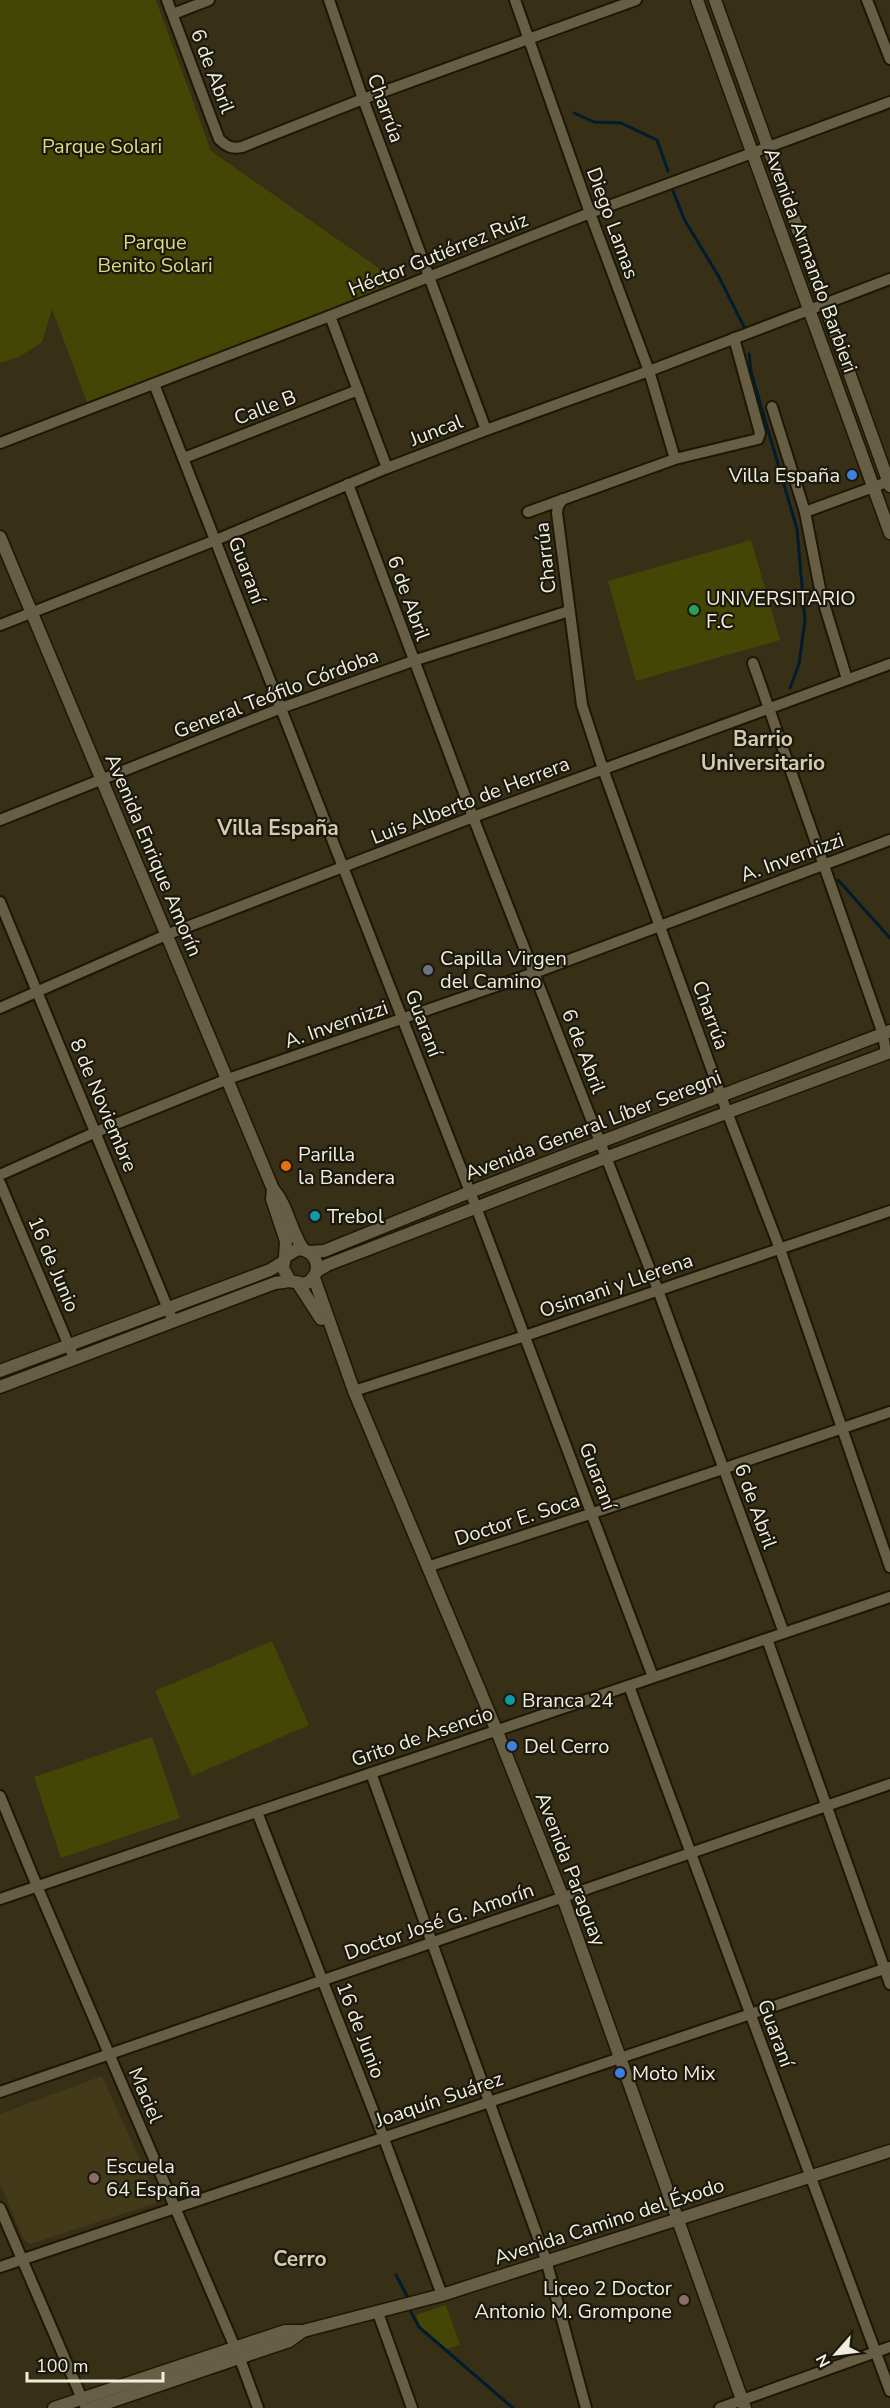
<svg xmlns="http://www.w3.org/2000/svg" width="890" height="2408" font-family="'Nunito Sans',sans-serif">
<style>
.built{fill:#433a1a}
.green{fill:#444606}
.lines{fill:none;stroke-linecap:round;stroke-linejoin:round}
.stream{stroke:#001c2e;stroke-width:3}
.minor-casing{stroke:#1e1702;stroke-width:14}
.tertiary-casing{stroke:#1e1702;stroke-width:15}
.minor{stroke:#665e45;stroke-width:10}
.tertiary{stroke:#665e45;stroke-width:12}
.shop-dot{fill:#3f7fe0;stroke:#1b180d;stroke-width:2}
.leisure-dot{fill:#2e9e5b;stroke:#1b180d;stroke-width:2}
.worship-dot{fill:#6b7280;stroke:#1b180d;stroke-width:2}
.food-dot{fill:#e8710a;stroke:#1b180d;stroke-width:2}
.culture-dot{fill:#0f9aa8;stroke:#1b180d;stroke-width:2}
.education-dot{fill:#8d6e63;stroke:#1b180d;stroke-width:2}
.labels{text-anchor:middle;stroke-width:4.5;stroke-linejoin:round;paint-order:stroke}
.street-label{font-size:20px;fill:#f1edde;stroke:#1b180d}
.park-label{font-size:20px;fill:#d7dd81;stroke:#1b180d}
.poi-label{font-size:20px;fill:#f1edde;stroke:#1b180d;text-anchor:start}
.neighbourhood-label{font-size:21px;font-weight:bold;fill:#d4ccaf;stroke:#1b180d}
</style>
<rect width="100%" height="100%" fill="#373017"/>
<polygon class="built" points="102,2076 159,2202 30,2244 24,2240 0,2183 0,2114"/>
<g class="green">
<polygon points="0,0 156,0 211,151 400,283 88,405 52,309 42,342 19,357 0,363"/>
<polygon points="751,540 780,640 636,681 608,581"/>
<polygon points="272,1641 309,1725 192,1776 155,1691"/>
<polygon points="152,1737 180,1818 61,1858 34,1777"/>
<polygon points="446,2305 460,2345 444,2350 420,2326 416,2315"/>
</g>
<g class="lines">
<g class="stream">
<polyline points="574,113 594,122 621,123 657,140 668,171"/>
<polyline points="672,188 684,219 719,277 744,327"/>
<polyline points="749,354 751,372 797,529 805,620 799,664 790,688"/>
<polyline points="838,880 890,938"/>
<polyline points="396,2275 407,2296"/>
<polyline points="411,2312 419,2327 513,2408"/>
</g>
<defs>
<g id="minor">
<path d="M167 0 219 139C227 147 232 149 242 147L363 99 636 0"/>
<polyline points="329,0 363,99 486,430"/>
<polyline points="515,0 590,213 649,371 675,459"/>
<polyline points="867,0 890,59"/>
<polyline points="173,14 209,0"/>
<polyline points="330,316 387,468"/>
<polyline points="154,384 476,1207 653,1677"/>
<polyline points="772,407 805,512 821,594 847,679"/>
<polyline points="0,443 330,316 590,213 890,102"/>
<polyline points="184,458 358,390"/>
<polyline points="348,484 473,817 658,1290 784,1633"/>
<polyline points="563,499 558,506 557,513 582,705 603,769 727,1112 780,1249 890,1567"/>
<polyline points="528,512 675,459 758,439 760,433 734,338"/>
<polyline points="805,512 890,481"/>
<polyline points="0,625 216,540 387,468 486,430 649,371 890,279"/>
<polyline points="753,663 883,1034 886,1054"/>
<polyline points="0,820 281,708 413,661 569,611"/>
<polyline points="0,902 171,1316"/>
<polyline points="0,1008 166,935 473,817 890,664"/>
<polyline points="0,1175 96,1132 228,1079 534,973 890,840"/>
<polyline points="0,1183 72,1353"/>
<polyline points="354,1391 525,1336 890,1211"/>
<polyline points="427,1567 593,1513 890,1412"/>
<polyline points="767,1639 890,1984"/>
<polyline points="629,1686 890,2391"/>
<polyline points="371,1773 546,2260 586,2408"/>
<polyline points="0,1796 37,1886 240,2359 258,2408"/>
<polyline points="257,1812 383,2136 442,2295"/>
<polyline points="0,1899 890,1597"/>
<polyline points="0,2092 890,1784"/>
<polyline points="0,2208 86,2408"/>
<polyline points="0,2267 890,1967"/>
<polyline points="378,2313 412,2408"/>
<polyline points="720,2408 890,2347"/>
</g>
<g id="tertiary">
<polyline points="697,0 890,533"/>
<polyline points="715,0 890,486"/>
<path d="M0 537 273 1189C288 1206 290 1230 303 1249"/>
<polyline points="273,1189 272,1199 286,1241 285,1257"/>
<polyline points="309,1252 324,1251 470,1192 890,1031"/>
<polyline points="317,1271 327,1265 605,1158 890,1052"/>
<polyline points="314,1278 354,1391 496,1729 563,1898 745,2408"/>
<polyline points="299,1285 321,1319"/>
<polyline points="0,1371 270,1270 283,1262"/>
<path d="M0 1387 275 1283 290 1281 305 1284C324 1275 319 1250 298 1249L285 1257 283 1268 290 1281"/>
<polyline points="54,2408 285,2331 303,2331 442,2295 890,2151"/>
<polyline points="92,2408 289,2341 303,2331"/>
</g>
</defs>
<use href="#minor" class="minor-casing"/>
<use href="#tertiary" class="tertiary-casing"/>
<use href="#minor" class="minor"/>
<use href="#tertiary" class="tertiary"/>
</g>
<g class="shop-dot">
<circle cx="852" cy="475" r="6"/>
<circle cx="512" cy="1746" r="6"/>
<circle cx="620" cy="2073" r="6"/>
</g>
<circle class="leisure-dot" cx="694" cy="610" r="6"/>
<circle class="worship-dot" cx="428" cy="970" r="6"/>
<circle class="food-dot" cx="286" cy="1166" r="6"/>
<g class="culture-dot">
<circle cx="315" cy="1216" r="6"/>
<circle cx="510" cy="1700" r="6"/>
</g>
<g class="education-dot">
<circle cx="94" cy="2178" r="6"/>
<circle cx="684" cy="2300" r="6"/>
</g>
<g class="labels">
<g class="street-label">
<text transform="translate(213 71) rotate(69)" y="7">6 de Abril</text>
<text transform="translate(386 108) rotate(70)" y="7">Charrúa</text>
<text transform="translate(613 223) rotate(70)" y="7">Diego Lamas</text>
<text transform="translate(438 254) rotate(-22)" y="7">Héctor Gutiérrez Ruiz</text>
<text transform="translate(811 260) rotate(70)" y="7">Avenida Armando Barbieri</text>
<text transform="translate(265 407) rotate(-21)" y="7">Calle B</text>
<text transform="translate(436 430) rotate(-21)" y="7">Juncal</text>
<text transform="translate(545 558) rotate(-96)" y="7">Charrúa</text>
<text transform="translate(247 570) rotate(69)" y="7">Guaraní</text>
<text transform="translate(409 598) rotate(70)" y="7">6 de Abril</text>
<text transform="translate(276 693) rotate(-21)" y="7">General Teófilo Córdoba</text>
<text transform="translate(470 800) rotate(-21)" y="7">Luis Alberto de Herrera</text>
<text transform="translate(154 855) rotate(67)" y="7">Avenida Enrique Amorín</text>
<text transform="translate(792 857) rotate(-20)" y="7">A. Invernizzi</text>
<text transform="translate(711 1015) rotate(70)" y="7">Charrúa</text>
<text transform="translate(424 1023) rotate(69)" y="7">Guaraní</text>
<text transform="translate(336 1024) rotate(-19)" y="7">A. Invernizzi</text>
<text transform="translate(584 1051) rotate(69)" y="7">6 de Abril</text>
<text transform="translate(104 1105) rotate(67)" y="7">8 de Noviembre</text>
<text transform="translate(593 1125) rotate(-21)" y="7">Avenida General Líber Seregni</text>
<text transform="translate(54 1264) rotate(67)" y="7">16 de Junio</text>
<text transform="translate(616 1285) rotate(-19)" y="7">Osimani y Llerena</text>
<text transform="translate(598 1476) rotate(69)" y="7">Guaraní</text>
<text transform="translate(756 1506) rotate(70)" y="7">6 de Abril</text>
<text transform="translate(517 1519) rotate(-18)" y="7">Doctor E. Soca</text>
<text transform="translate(422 1736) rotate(-19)" y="7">Grito de Asencio</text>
<text transform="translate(571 1869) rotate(69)" y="7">Avenida Paraguay</text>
<text transform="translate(439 1921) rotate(-19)" y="7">Doctor José G. Amorín</text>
<text transform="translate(361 2030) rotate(69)" y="7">16 de Junio</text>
<text transform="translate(776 2033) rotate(70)" y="7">Guaraní</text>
<text transform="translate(146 2095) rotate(67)" y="7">Maciel</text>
<text transform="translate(439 2099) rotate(-19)" y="7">Joaquín Suárez</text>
<text transform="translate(609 2221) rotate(-18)" y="7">Avenida Camino del Éxodo</text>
</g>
<g class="park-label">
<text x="102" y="153">Parque Solari</text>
<text x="155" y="249">Parque<tspan x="155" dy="23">Benito Solari</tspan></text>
</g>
<g class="poi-label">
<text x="840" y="482" text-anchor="end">Villa España</text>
<text x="706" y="605">UNIVERSITARIO<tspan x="706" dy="23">F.C</tspan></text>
<text x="440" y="965">Capilla Virgen<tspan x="440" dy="23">del Camino</tspan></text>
<text x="298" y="1161">Parilla<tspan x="298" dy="23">la Bandera</tspan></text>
<text x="327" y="1223">Trebol</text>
<text x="522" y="1707">Branca 24</text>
<text x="524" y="1753">Del Cerro</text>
<text x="632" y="2080">Moto Mix</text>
<text x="106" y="2173">Escuela<tspan x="106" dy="23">64 España</tspan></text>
<text x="672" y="2295" text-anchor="end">Liceo 2 Doctor<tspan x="672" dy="23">Antonio M. Grompone</tspan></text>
</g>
<g class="neighbourhood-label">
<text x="763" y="746">Barrio<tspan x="763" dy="24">Universitario</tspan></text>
<text x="278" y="835">Villa España</text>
<text x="300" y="2266">Cerro</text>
</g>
</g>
<g transform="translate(836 2354) rotate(242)" stroke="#1b180d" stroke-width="4.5" paint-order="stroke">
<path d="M0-4.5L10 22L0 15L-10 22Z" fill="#f1edde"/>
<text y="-9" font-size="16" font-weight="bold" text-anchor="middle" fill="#f1edde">N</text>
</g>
<path d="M27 2372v9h136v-9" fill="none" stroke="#f1edde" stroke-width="3"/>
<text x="36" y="2372" font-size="18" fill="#f1edde" stroke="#1b180d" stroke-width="4.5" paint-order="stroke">100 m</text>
</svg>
